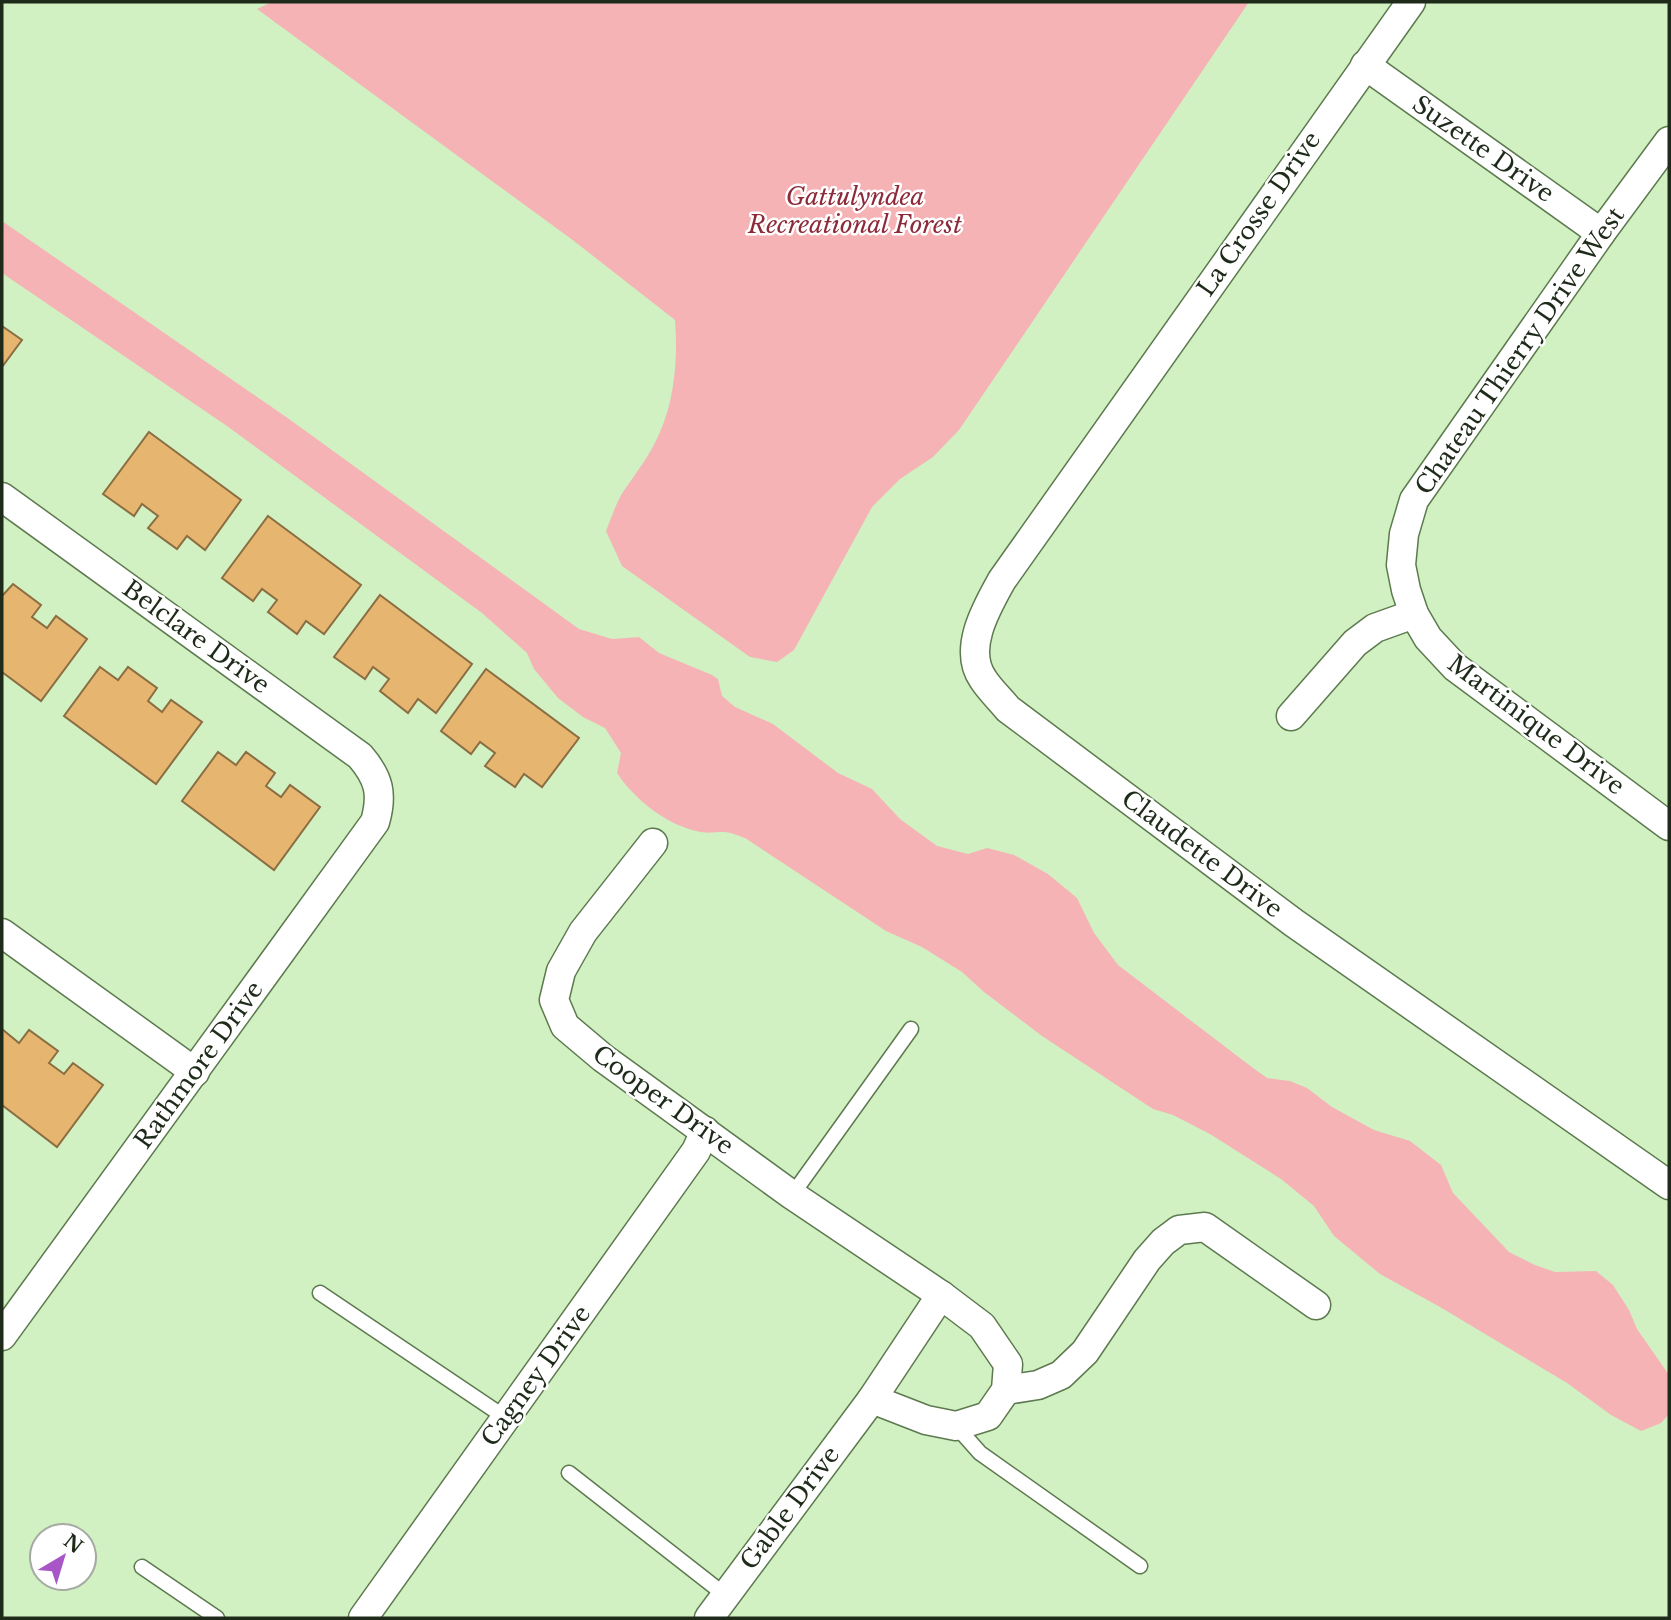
<svg xmlns="http://www.w3.org/2000/svg" width="1671" height="1620" font-family="'Libre Baskerville',serif">
<style>
.green{fill:#f5b3b6}
.building{fill:#e6b670;stroke:#8b6d42;stroke-width:2}
.lines{fill:none;stroke-linecap:round;stroke-linejoin:round}
.service-casing{stroke:#5d794f;stroke-width:17}
.minor-casing{stroke:#5d794f;stroke-width:31}
.service{stroke:#fff;stroke-width:14}
.minor{stroke:#fff;stroke-width:28}
.labels{text-anchor:middle;stroke-width:5;stroke-linejoin:round;paint-order:stroke}
.street-label{font-size:24px;fill:#1f2b1a;stroke:#fff}
.park-label{font-size:24px;font-style:italic;fill:#8d2a39;stroke:#fff}
</style>
<rect width="100%" height="100%" fill="#d1f1c2"/>
<g class="green">
<path d="M272 2H1249L959 430 933 457 900 479 872 507 794 650 777 662 750 657 622 566 606 531C611 519 616 503 623 492 637 471 650 456 660 432 675 398 678 356 675 320L574 241 257 9Z"/>
<path d="M2 221 289 419 579 629 612 639 639 637 659 653 712 675 718 679 722 696 735 707 773 724 838 773 872 789 900 819 937 846 968 854 987 848 1014 855 1048 874 1077 898 1094 933 1118 965 1253 1068 1267 1078 1290 1081 1307 1088 1332 1107 1374 1130 1410 1141 1441 1165 1453 1193 1509 1252 1535 1265 1555 1272 1596 1271 1613 1285 1629 1310 1637 1329 1669 1375V1414L1661 1423 1641 1431 1611 1415 1567 1383 1440 1307 1380 1274 1334 1236 1314 1206 1281 1179 1210 1134 1173 1115 1153 1109 1042 1036 984 992 962 972 922 947 886 931 745 838C739 836 730 832 724 832 714 832 707 834 696 831 666 824 634 799 617 773L621 753 605 728 583 717 558 698 534 669 527 653 482 613 227 426 2 273Z"/>
</g>
<g class="building">
<polygon points="2,326 22,340 2,367"/>
<polygon points="149,432 241,500 205,550 187,536 177,549 148,528 158,516 142,504 134,516 103,494"/>
<polygon points="268,516 361,585 324,634 306,621 297,634 268,612 277,600 262,589 253,601 222,578"/>
<polygon points="13,584 41,605 32,617 47,628 56,616 87,639 41,701 2,672 2,596"/>
<polygon points="380,595 472,664 436,713 418,699 408,713 380,691 389,679 373,667 365,679 334,657"/>
<polygon points="100,667 118,680 128,667 157,688 148,701 162,712 171,700 202,722 156,784 64,716"/>
<polygon points="486,669 579,738 542,787 524,774 515,787 485,766 495,753 480,742 471,754 441,731"/>
<polygon points="218,752 236,765 246,752 275,773 266,786 281,797 290,785 320,807 274,870 182,801"/>
<polygon points="2,1029 19,1043 29,1030 58,1051 49,1063 64,1074 73,1063 103,1085 57,1147 2,1105"/>
</g>
<g class="lines">
<defs>
<g id="service">
<polyline points="792,1195 911,1029"/>
<polyline points="320,1293 506,1418"/>
<polyline points="956,1426 980,1453 1140,1566"/>
<polyline points="569,1473 725,1595"/>
<polyline points="142,1567 217,1618"/>
</g>
<g id="minor">
<path d="M1411 2 1002 580C987 607 962 649 983 679 990 690 1000 699 1008 709L1294 923 1669 1185"/>
<polyline points="1365,65 1601,233"/>
<polyline points="1669,141 1601,233 1414,500 1404,534 1401,565 1406,590 1414,614 1428,638 1455,667 1669,826"/>
<path d="M2 497 360 756C379 778 383 794 375 822L2 1336"/>
<polyline points="1291,716 1355,643 1375,628 1414,614"/>
<polyline points="653,843 583,932 561,971 554,1000 565,1026 603,1058 792,1195 941,1295 982,1326 1008,1364 1006,1390 988,1416 956,1426 926,1420 872,1399 709,1618"/>
<polyline points="2,933 195,1072"/>
<polyline points="1006,1390 1038,1385 1061,1375 1085,1352 1147,1260 1163,1242 1179,1230 1205,1227 1316,1305"/>
<polyline points="872,1399 941,1295"/>
<polyline points="363,1618 696,1151 705,1131"/>
</g>
</defs>
<use href="#service" class="service-casing"/>
<use href="#minor" class="minor-casing"/>
<use href="#service" class="service"/>
<use href="#minor" class="minor"/>
</g>
<g class="labels">
<g class="street-label">
<text transform="translate(1483 149) rotate(35)" y="8">Suzette Drive</text>
<text transform="translate(1259 214) rotate(-55)" y="8">La Crosse Drive</text>
<text transform="translate(1520 351) rotate(-55)" y="8">Chateau Thierry Drive West</text>
<text transform="translate(196 637) rotate(36)" y="8">Belclare Drive</text>
<text transform="translate(1536 725) rotate(37)" y="8">Martinique Drive</text>
<text transform="translate(1202 854) rotate(37)" y="8">Claudette Drive</text>
<text transform="translate(199 1065) rotate(-54)" y="8">Rathmore Drive</text>
<text transform="translate(663 1100) rotate(36)" y="8">Cooper Drive</text>
<text transform="translate(536 1376) rotate(-54)" y="8">Cagney Drive</text>
<text transform="translate(790 1508) rotate(-53)" y="8">Gable Drive</text>
</g>
<g class="park-label">
<text x="855" y="205">Gattulyndea<tspan x="855" dy="28">Recreational Forest</tspan></text>
</g>
</g>
<rect width="1671" height="1620" fill="none" stroke="#1f2b1a" stroke-width="7"/>
<g transform="translate(63 1557) rotate(38)"><circle r="33" fill="#ffffff" stroke="#a5aaa3" stroke-width="2"/>
<path d="M0-5L12 26L0 18L-12 26Z" fill="#a856c7"/>
<text y="-10" font-size="19" font-weight="bold" text-anchor="middle" fill="#1f2b1a">N</text>
</g>
</svg>
